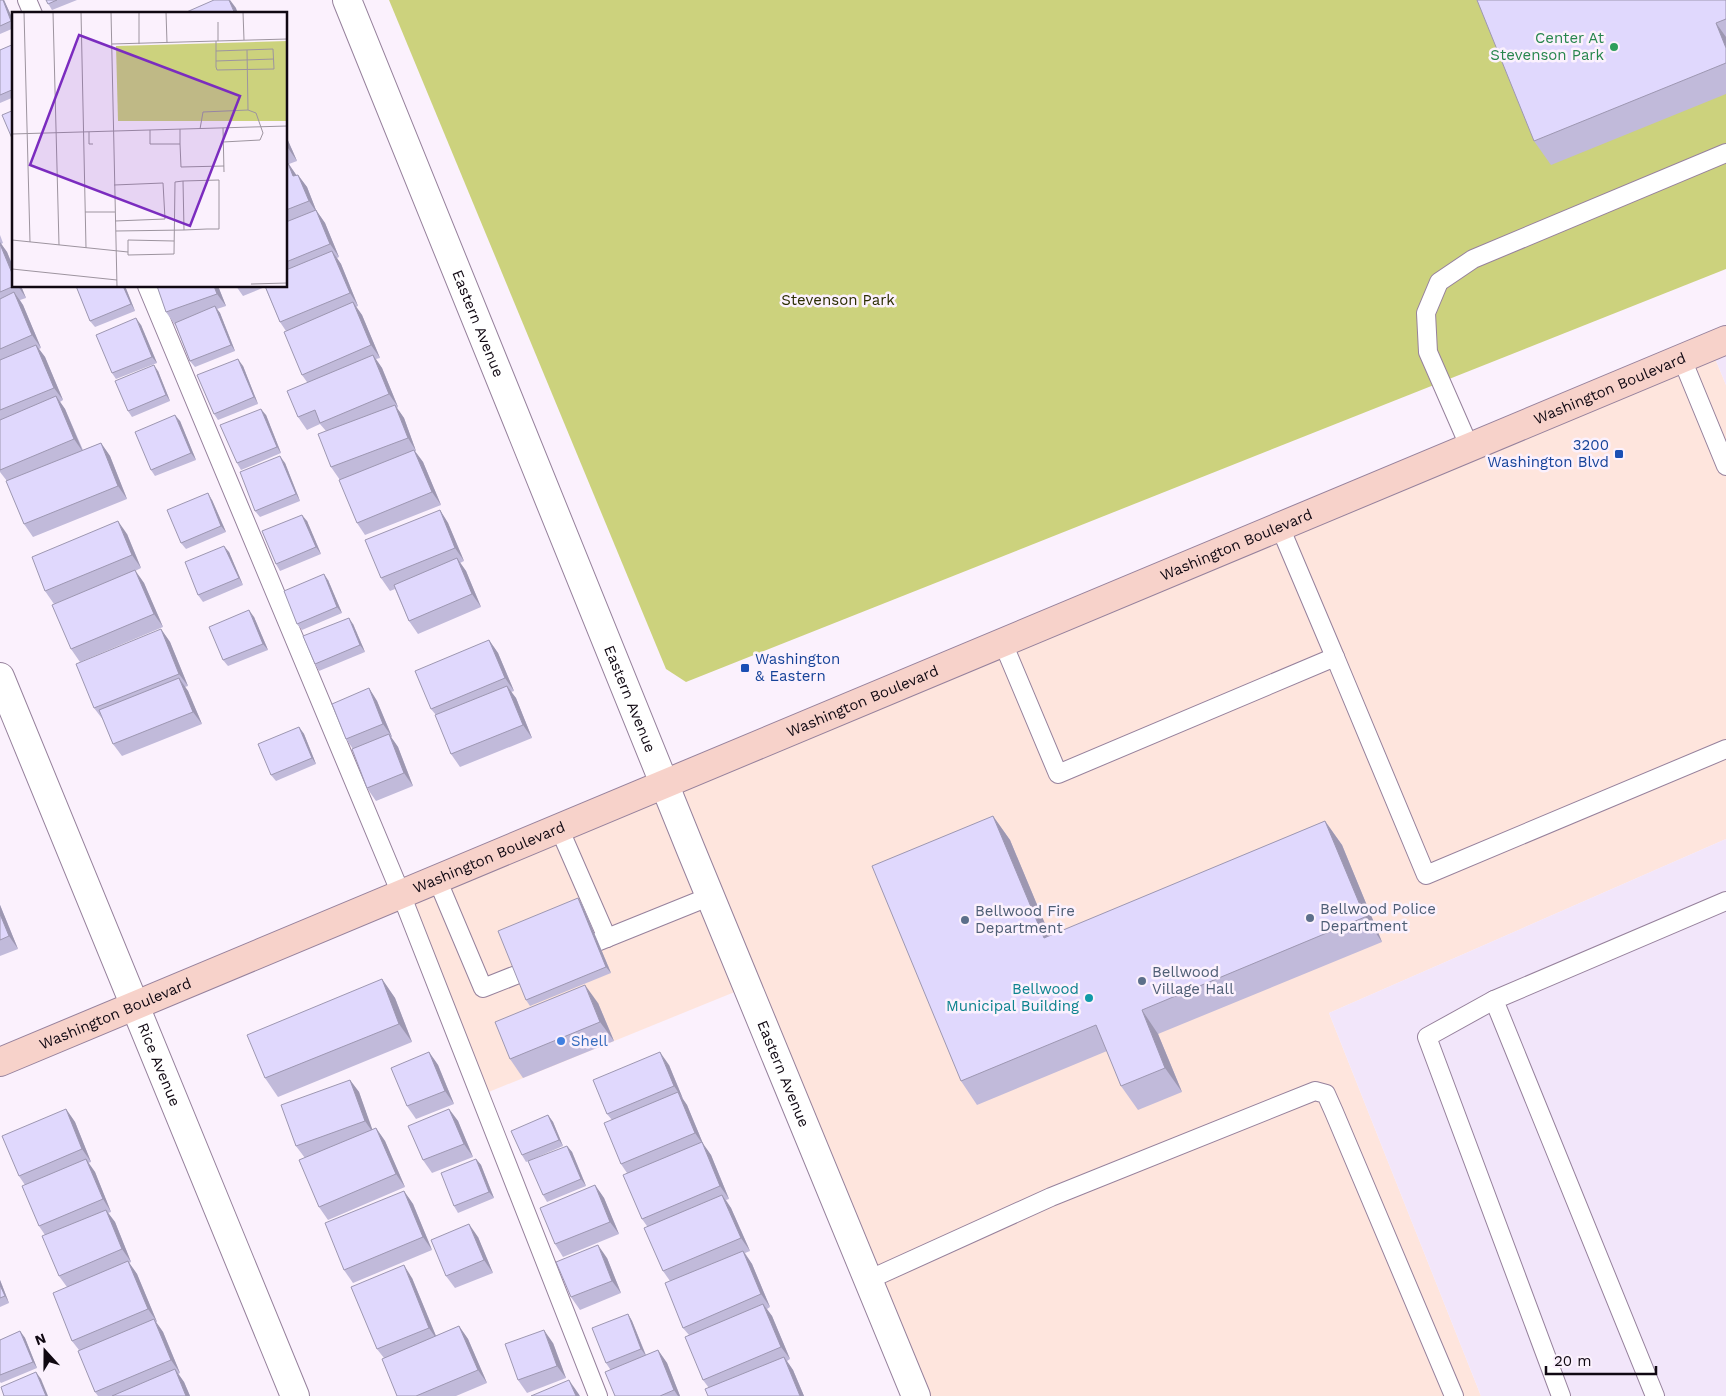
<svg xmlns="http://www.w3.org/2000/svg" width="1726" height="1396" font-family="'Work Sans',sans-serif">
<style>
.commercial{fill:#fee5dd}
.industrial{fill:#f2e6fa}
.green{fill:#ccd27d}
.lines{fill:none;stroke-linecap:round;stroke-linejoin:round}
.lane-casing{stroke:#96819c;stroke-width:20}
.street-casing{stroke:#96819c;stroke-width:30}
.secondary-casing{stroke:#96819c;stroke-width:30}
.lane{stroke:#fff;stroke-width:18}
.street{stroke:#fff;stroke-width:28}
.secondary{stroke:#f7d2ca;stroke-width:28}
.wall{fill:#c1bada}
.shaded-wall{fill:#9d97b1}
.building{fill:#e0d8fd;stroke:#9d97b1}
.leisure-dot{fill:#2e9e5b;stroke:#fbf1fd;stroke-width:2}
.transit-dot{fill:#1a4fb4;stroke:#fbf1fd;stroke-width:2}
.service-dot{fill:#5c6f8a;stroke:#fbf1fd;stroke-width:2}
.culture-dot{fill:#0f9aa8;stroke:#fbf1fd;stroke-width:2}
.shop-dot{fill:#3f7fe0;stroke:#fbf1fd;stroke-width:2}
.labels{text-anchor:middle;stroke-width:5;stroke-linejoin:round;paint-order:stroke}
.leisure-label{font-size:15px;fill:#27864d;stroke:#fbf1fd;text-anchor:end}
.park-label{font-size:15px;fill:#2b2d01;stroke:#fbf1fd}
.street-label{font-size:15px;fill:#100812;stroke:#fbf1fd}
.transit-label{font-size:15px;fill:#164399;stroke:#fbf1fd;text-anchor:end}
.service-label{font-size:15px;fill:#4e5e75;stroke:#fbf1fd;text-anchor:start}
.culture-label{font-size:15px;fill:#0d838f;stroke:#fbf1fd;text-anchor:end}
.shop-label{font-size:15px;fill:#366cbe;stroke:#fbf1fd;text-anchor:start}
.inset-road{fill:none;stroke:#9d949f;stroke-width:1}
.view{fill:#7b2cbf;fill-opacity:0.15;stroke:#7b2cbf;stroke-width:2.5}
.inset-edge{fill:none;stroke:#100812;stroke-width:2.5}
</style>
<rect width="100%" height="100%" fill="#fbf1fd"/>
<g class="commercial">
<polygon points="1712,351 1726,385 1726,839 1329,1013 1481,1396 929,1396 677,780"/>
<polygon points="657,783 742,989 474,1098 396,894"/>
</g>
<g class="industrial">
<polygon points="1726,345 1726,385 1712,351"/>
<polygon points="1726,839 1726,1396 1481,1396 1329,1013"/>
</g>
<polygon class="green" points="389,0 1726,0 1726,269 686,682 666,669"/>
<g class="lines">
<defs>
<g id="lane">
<polyline points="27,0 33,14"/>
<polyline points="147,286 401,894 598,1396"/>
<polyline points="1682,359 1726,466"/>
<polyline points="1470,448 1428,352 1426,313 1439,282 1473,259 1726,153"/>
<polyline points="1003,643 1058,774 1335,657 1280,527"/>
<polyline points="1335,657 1426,875 1726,749"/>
<polyline points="559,828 607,938"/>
<polyline points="437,879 483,988 516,975"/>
<polyline points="597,942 711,896"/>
<polyline points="1494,1000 1427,1037 1561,1396"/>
<polyline points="868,1280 1051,1197 1315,1091 1326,1094 1334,1112 1454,1396"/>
<polyline points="1655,1396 1494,1000 1726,901"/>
</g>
<g id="street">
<path id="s1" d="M347 0 691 850 916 1396"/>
<path id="s2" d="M0 677 295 1396"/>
</g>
<g id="secondary">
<path id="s3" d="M0 1062 1726 340"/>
</g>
</defs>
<use href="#lane" class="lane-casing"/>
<use href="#street" class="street-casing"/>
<use href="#secondary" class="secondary-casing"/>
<use href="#lane" class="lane"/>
<use href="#street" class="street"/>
<use href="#secondary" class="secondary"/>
</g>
<g class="wall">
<polygon points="0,0 4,0 14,22 14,28 0,34"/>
<polygon points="46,0 77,0 52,10"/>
<polygon points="1726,0 1726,94 1551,165 1534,141"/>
<polygon points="14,44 14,97 0,103 0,50"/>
<polygon points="286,136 297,161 289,164 296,175 298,175 307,187 316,210 325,223 339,257 337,258 341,264 358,306 356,307 362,315 380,358 376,359 382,368 398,407 397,408 404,418 416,451 415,451 423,462 441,505 365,535 357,523 363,471 340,480 331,467 326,431 320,424 307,430 298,417 307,382 302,375 286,331 280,322 265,287 243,296 236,286 286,286"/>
<polygon points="0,235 3,243 1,244 7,252 14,269 14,286 21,286 26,298 20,300 23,305 41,348 39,349 45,357 63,400 60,402 65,409 83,450 101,443 110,456 127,499 33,537 24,524 7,481 0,472"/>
<polygon points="76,286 125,286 135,311 95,327 90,321"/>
<polygon points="157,286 218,286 226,306 217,309 220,313 235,351 195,367 190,361 175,324 175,325 166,312"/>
<polygon points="141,325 157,363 116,379 112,373"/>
<polygon points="243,366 258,404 218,420 214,414"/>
<polygon points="158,371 170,401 132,417 128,411"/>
<polygon points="266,415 281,453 241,470 237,463"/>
<polygon points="180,421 196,460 155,476 151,470"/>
<polygon points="285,463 300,501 260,517 255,511"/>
<polygon points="212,500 226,532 186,549 181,543"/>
<polygon points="440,510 448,523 464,561 460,563 466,571 481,607 418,634 409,621 395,589 390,591 381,578"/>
<polygon points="307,521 321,554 280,571 276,564"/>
<polygon points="127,534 141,568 135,571 144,583 163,627 80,662 71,649 99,586 54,604 45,591"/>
<polygon points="229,552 243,585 203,602 198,595"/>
<polygon points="328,580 342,613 302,630 297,624"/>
<polygon points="254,617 268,650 228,666 223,660"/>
<polygon points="353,624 365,652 319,671 315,664"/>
<polygon points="161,629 170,642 188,686 185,687 188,691 202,724 122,756 113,744 104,721 94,708"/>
<polygon points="489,640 498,653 514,691 511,692 516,698 532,738 460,767 451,754 436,715 431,709"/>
<polygon points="369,688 377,701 392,737 391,737 398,747 413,786 376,801 367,788 353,749 346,739"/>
<polygon points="299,727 304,734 316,764 276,781 271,775"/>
<polygon points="993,816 1010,840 1050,936 1325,821 1342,845 1382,942 1158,1034 1182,1092 1138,1110 1121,1086 1107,1051 977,1105 961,1081"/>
<polygon points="578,898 582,904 611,973 530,1006 526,1000"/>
<polygon points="0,905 18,949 0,956"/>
<polygon points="382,979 395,998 412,1042 278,1097 265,1078"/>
<polygon points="598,1003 614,1041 523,1078 510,1059"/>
<polygon points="429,1052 438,1065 454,1104 416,1119 407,1106"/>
<polygon points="669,1065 683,1099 687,1105 704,1146 711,1155 729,1199 726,1200 731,1208 750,1251 745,1253 752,1264 770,1307 767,1309 772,1316 790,1359 787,1361 793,1370 804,1396 708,1396 709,1388 703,1380 689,1335 683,1328 670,1281 663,1271 647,1226 642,1219 627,1173 621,1164 612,1120 607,1114"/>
<polygon points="350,1080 359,1092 372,1130 376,1128 385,1141 405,1187 328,1220 319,1207 305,1158 296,1146"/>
<polygon points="66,1109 75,1122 91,1162 88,1163 95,1172 111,1212 108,1213 115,1222 131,1262 129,1263 137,1274 157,1322 156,1322 163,1332 180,1373 178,1374 184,1382 190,1396 98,1396 95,1392 79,1350 72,1341 67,1287 59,1276 45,1235 39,1226 25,1185 19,1176"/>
<polygon points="449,1109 458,1121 473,1157 432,1173 423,1160"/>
<polygon points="548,1115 553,1122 563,1146 526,1162 522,1155"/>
<polygon points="567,1146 572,1152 586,1186 547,1202 543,1195"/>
<polygon points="476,1159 481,1165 494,1198 458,1213 454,1206"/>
<polygon points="595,1185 604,1198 619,1234 563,1257 555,1244"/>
<polygon points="404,1191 413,1204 432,1250 353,1283 344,1270"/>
<polygon points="478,1237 493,1273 455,1288 446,1276"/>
<polygon points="607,1258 621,1293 580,1310 571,1297"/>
<polygon points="412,1278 436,1336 459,1326 468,1339 487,1383 456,1396 397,1396 384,1358 377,1349"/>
<polygon points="0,1280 9,1303 0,1307"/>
<polygon points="628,1314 632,1321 646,1355 658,1350 667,1363 680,1396 615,1396 610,1369 606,1363"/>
<polygon points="20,1331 25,1338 37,1368 1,1383 0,1382 0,1340"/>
<polygon points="553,1343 566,1378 527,1393 518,1380"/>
</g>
<g class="shaded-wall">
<polygon points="3,0 4,0 14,22 14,24 11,21"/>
<polygon points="229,0 230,0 236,8 238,14 235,14"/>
<polygon points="1716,23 1726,37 1726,48"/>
<polygon points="286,136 297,161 288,148 286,144"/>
<polygon points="288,163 297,176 293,176"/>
<polygon points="298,175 307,187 316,210 325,223 339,257 330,244 317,213 309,201"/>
<polygon points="0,242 7,252 14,269 14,278 0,244"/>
<polygon points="332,251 341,264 358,306 350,293"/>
<polygon points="18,286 21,286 26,298"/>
<polygon points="123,286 125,286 135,311 131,304"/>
<polygon points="214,286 218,286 226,306 217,294"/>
<polygon points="14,292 23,305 41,348 32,335"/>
<polygon points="353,302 362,315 380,358 371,345"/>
<polygon points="215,306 220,313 235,351 231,345"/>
<polygon points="136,318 141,325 157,363 152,357"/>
<polygon points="36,345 45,357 63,400 54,388"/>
<polygon points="373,355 382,368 398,407 389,394"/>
<polygon points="238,359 243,366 258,404 254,397"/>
<polygon points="154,365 158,371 170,401 166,395"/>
<polygon points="56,396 65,409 83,452 74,439"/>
<polygon points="395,405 404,418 416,451 408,438"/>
<polygon points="261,409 266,415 281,453 277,447"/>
<polygon points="175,415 180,421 196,460 191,453"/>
<polygon points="101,443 110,456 127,499 118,486"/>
<polygon points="414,450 423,462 441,505 432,492"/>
<polygon points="280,456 285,463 300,501 296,494"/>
<polygon points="208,493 212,500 226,532 221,526"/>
<polygon points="440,510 448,523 464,561 455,548"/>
<polygon points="302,515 307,521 321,554 316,547"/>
<polygon points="118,521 127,534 141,568 132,555"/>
<polygon points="224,546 229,552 243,585 239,578"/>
<polygon points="457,558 466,571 481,607 472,594"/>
<polygon points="135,570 144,583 163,627 154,614"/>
<polygon points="324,574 328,580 342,613 337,607"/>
<polygon points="249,610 254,617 268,650 263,644"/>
<polygon points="349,618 353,624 365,652 360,645"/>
<polygon points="161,629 170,642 188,686 179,674"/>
<polygon points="489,640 498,653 514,691 505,678"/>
<polygon points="179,678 188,691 202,724 193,712"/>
<polygon points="507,686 516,698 532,738 523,725"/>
<polygon points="369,688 377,701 392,737 383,724"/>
<polygon points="299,727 304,734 316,764 312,758"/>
<polygon points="389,734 398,747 413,786 404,773"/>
<polygon points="993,816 1010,840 1061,962 1044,938"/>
<polygon points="1325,821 1342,845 1382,942 1365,917"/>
<polygon points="578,898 582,904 611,973 606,967"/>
<polygon points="0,905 18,949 9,936 0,914"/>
<polygon points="382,979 395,998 412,1042 399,1024"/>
<polygon points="585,985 598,1003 614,1041 600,1022"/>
<polygon points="1142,1010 1158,1034 1182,1092 1165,1068"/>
<polygon points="429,1052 438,1065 454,1104 445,1091"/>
<polygon points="660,1052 669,1065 683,1099 674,1086"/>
<polygon points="350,1080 359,1092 374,1134 365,1121"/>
<polygon points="678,1092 687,1105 704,1146 695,1133"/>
<polygon points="66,1109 75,1122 91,1162 82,1149"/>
<polygon points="449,1109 458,1121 473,1157 464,1144"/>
<polygon points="548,1115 553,1122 563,1146 559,1140"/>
<polygon points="376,1128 385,1141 405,1187 396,1174"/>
<polygon points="702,1142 711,1155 729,1199 720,1186"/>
<polygon points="567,1146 572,1152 586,1186 581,1179"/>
<polygon points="86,1159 95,1172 111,1212 103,1199"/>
<polygon points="476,1159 481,1165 494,1198 489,1192"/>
<polygon points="595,1185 604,1198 619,1234 610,1222"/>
<polygon points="404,1191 413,1204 432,1250 423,1237"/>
<polygon points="722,1195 731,1208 750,1251 741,1238"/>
<polygon points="106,1210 115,1222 131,1262 122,1249"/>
<polygon points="469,1224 478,1237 493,1273 484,1260"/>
<polygon points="598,1245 607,1258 621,1293 612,1281"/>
<polygon points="743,1251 752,1264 770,1307 761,1294"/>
<polygon points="128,1261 137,1274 157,1322 148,1309"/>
<polygon points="404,1265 412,1278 438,1341 429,1328"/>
<polygon points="0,1280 9,1303 5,1296 0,1285"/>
<polygon points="763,1304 772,1316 790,1359 781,1347"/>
<polygon points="628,1314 632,1321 646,1356 641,1349"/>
<polygon points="154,1319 163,1332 180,1373 171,1360"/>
<polygon points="459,1326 468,1339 487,1383 478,1370"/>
<polygon points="544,1330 553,1343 566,1378 557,1366"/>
<polygon points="20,1331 25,1338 37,1368 33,1362"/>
<polygon points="658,1350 667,1363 680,1396 678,1396 674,1390"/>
<polygon points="784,1357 793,1370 804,1396 800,1396"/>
<polygon points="175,1369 184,1382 190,1396 186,1396"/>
<polygon points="36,1372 41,1379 48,1396 46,1396"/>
<polygon points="569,1380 578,1393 580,1396 576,1396"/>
</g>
<g class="building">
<polygon points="0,0 3,0 11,21 0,26"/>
<polygon points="46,0 57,0 48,4"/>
<polygon points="214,0 229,0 235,14 182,14"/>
<polygon points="1477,0 1726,0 1726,19 1716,23 1726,48 1726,63 1534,141"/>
<polygon points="14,44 14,89 0,95 0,50"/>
<polygon points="14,110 14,143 2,115"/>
<polygon points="288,163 293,176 298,175 309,201 286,210 286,164"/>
<polygon points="316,210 330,244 286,262 286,222"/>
<polygon points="0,244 14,278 14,286 0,292"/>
<polygon points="332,251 350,293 280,322 265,286 286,286 286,270"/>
<polygon points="76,286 123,286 131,304 90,321"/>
<polygon points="157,286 214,286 217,294 166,312"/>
<polygon points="14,292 32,335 0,349 0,299"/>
<polygon points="353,302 371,345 302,375 284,332"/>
<polygon points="215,306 231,345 190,361 175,323"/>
<polygon points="136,318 152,357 112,373 96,335"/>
<polygon points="36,345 54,388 0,410 0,360"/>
<polygon points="373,355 389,394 320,423 315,410 298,417 287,391"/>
<polygon points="238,359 254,397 214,414 197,375"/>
<polygon points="154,365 166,395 128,411 115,381"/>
<polygon points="56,396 74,439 0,470 0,420"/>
<polygon points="395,405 408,438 331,467 318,434"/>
<polygon points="261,409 277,447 237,463 220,425"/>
<polygon points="175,415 191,453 151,470 135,432"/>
<polygon points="101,443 118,486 24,524 6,481"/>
<polygon points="414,450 432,492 357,523 339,480"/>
<polygon points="280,456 296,494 255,511 240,472"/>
<polygon points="208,493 221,526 181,543 167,510"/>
<polygon points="440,510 455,548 381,578 365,540"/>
<polygon points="302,515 316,547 276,564 262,531"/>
<polygon points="118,521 132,555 45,591 32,557"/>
<polygon points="224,546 239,578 198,595 185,562"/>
<polygon points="457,558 472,594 409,621 394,585"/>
<polygon points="135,570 154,614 71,649 52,605"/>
<polygon points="324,574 337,607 297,624 284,591"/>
<polygon points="249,610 263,644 223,660 209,627"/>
<polygon points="349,618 360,645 315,664 303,636"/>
<polygon points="161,629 179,674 94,708 76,664"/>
<polygon points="489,640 505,678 431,709 415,671"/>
<polygon points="179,678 193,712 113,744 99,710"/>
<polygon points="507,686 523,725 451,754 435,715"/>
<polygon points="369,688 383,724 346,739 332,704"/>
<polygon points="299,727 312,758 271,775 258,744"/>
<polygon points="389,734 404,773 367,788 352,749"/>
<polygon points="993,816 1044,938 1325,821 1365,917 1142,1010 1165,1068 1121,1086 1096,1025 961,1081 872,866"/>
<polygon points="578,898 606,967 526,1000 498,931"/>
<polygon points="0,914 9,936 0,940"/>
<polygon points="382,979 399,1024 265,1078 247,1035"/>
<polygon points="585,985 600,1022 510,1059 495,1022"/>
<polygon points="429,1052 445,1091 407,1106 391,1068"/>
<polygon points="660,1052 674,1086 607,1114 593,1080"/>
<polygon points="350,1080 365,1121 296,1146 281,1105"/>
<polygon points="678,1092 695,1133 621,1164 604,1123"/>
<polygon points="66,1109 82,1149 19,1176 2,1136"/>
<polygon points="449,1109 464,1144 423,1160 408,1126"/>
<polygon points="548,1115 559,1140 522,1155 511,1131"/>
<polygon points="376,1128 396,1174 319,1207 299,1160"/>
<polygon points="702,1142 720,1186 642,1219 623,1175"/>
<polygon points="567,1146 581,1179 543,1195 528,1161"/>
<polygon points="86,1159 103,1199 39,1226 22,1186"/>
<polygon points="476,1159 489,1192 454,1206 441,1173"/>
<polygon points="595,1185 610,1222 555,1244 540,1208"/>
<polygon points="404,1191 423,1237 344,1270 325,1223"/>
<polygon points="722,1195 741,1238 663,1271 644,1228"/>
<polygon points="106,1210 122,1249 59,1276 42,1236"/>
<polygon points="469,1224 484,1260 446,1276 431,1240"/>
<polygon points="598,1245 612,1281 571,1297 556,1262"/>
<polygon points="743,1251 761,1294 683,1328 665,1283"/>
<polygon points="128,1261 148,1309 72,1341 53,1293"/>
<polygon points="404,1265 429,1328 377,1349 351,1287"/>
<polygon points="0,1285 5,1296 0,1298"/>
<polygon points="763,1304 781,1347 703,1380 685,1337"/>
<polygon points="628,1314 641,1349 606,1363 592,1328"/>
<polygon points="154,1319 171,1360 95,1392 78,1351"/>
<polygon points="459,1326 478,1370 416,1396 397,1396 382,1359"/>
<polygon points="544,1330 557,1366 518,1380 505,1344"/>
<polygon points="20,1331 33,1362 0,1375 0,1340"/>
<polygon points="658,1350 674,1390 660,1396 615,1396 605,1372"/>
<polygon points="784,1357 800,1396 708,1396 705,1389"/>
<polygon points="175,1369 186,1396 112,1396"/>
<polygon points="36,1372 46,1396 4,1396 1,1387"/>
<polygon points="569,1380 576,1396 531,1396"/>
</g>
<circle class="leisure-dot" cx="1614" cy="47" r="5"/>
<g class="transit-dot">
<rect x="1614" y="449" width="10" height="10" rx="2.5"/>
<rect x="740" y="663" width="10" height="10" rx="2.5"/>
</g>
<g class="service-dot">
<circle cx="1310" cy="918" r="5"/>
<circle cx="965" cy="920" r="5"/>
<circle cx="1142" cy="981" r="5"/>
</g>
<circle class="culture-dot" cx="1089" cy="998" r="5"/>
<circle class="shop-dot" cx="561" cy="1041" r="5"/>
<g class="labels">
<g class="leisure-label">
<text x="1604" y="43">Center At<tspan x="1604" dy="17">Stevenson Park</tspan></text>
</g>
<g class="park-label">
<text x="838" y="305">Stevenson Park</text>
</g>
<g class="street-label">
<text dy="5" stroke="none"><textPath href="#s1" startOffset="349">Eastern Avenue</textPath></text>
<text dy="5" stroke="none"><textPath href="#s3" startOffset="1745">Washington Boulevard</textPath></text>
<text dy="5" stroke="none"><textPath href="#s3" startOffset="1340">Washington Boulevard</textPath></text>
<text dy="5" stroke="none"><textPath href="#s1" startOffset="754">Eastern Avenue</textPath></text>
<text dy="5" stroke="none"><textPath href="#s3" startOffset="935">Washington Boulevard</textPath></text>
<text dy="5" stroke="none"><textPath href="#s3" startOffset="530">Washington Boulevard</textPath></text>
<text dy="5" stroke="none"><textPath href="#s3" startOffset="125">Washington Boulevard</textPath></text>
<text dy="5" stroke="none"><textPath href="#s2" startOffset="419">Rice Avenue</textPath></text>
<text dy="5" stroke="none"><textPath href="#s1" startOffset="1159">Eastern Avenue</textPath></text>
</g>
<g class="transit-label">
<text x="1609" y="450">3200<tspan x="1609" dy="17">Washington Blvd</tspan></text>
<text x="755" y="664" text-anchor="start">Washington<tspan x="755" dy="17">&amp; Eastern</tspan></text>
</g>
<g class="service-label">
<text x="1320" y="914">Bellwood Police<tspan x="1320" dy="17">Department</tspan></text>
<text x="975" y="916">Bellwood Fire<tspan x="975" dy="17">Department</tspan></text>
<text x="1152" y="977">Bellwood<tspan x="1152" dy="17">Village Hall</tspan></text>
</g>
<g class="culture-label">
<text x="1079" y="994">Bellwood<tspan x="1079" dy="17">Municipal Building</tspan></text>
</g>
<g class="shop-label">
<text x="571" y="1046">Shell</text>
</g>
</g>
<g transform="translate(12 12)">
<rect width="275" height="275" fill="#fbf1fd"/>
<path d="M275 29V109H106L104 34Z" fill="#ccd27d"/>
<path class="inset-road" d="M12 0 18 230M41 0 47 233M69 0 74 236M99 0 105 275M127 0V32M154 0 155 31M231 0 232 28M206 10V29M204 29V55L205 58 262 57 261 37 204 39M100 32 275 27M235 38 236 98M204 49 262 47M211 116 212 160M188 117 191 100 236 98 244 101 251 121 248 128 211 130M138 118V132H168V117M77 120V132H81M0 122 275 114M168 132 169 155 212 154M102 173 151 171 153 207 103 209M73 200H103M104 219 172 218 195 217H207V168L171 169 172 218M0 228 116 240M162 229 116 228V243L162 242 163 170 171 169M0 257 105 268M239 272 275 271"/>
<path class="view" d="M67 23 228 84 178 214 18 153Z"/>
<rect width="275" height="275" class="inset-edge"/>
</g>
<g transform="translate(45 1351) rotate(339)" stroke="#fbf1fd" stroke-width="4" paint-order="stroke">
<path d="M0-4L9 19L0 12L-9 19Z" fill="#100812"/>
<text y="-8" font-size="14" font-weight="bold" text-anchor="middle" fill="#100812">N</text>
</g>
<path d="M1546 1366v8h110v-8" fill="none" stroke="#100812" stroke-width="2.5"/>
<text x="1554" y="1366" font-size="15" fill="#100812" stroke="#fbf1fd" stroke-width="4" paint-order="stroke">20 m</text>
</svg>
